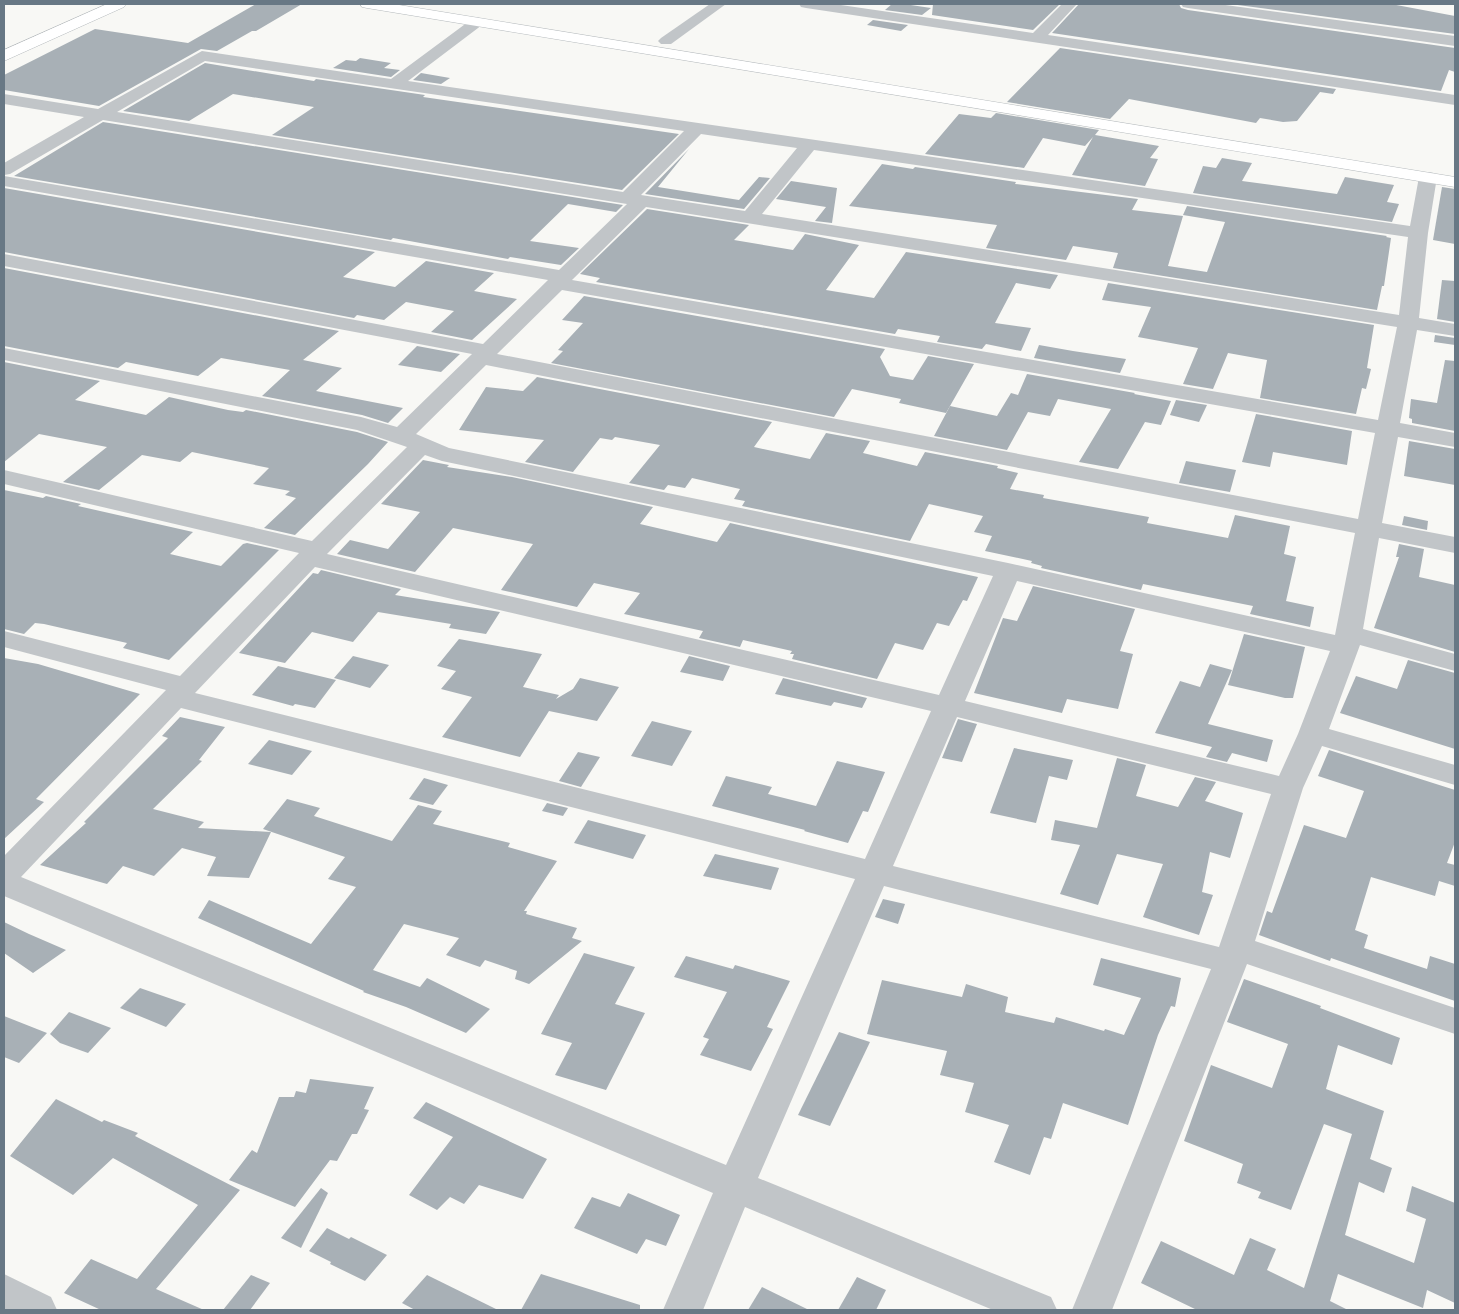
<svg xmlns="http://www.w3.org/2000/svg" width="1459" height="1314" font-family="'Public Sans',sans-serif">
<style>
.building{fill:#a8b0b6}
.lines{fill:none;stroke-linecap:round;stroke-linejoin:round}
.major-casing{stroke:#b4b9bc;stroke-width:1}
.minor{fill:#c1c5c8;fill-rule:evenodd}
.major{fill:#fff;fill-rule:evenodd}
</style>
<rect width="100%" height="100%" fill="#f8f8f5"/>
<g class="building">
<polygon points="256,4 302,4 256,31 252,31 217,51 201,49 99,106 4,90 4,75 95,29 188,43"/>
<polygon points="892,4 904,4 931,8 922,15 885,10"/>
<polygon points="933,4 1060,4 1033,30 932,15"/>
<polygon points="1079,4 1179,4 1181,8 1188,10 1455,48 1455,72 1449,70 1441,91 1052,33"/>
<polygon points="1230,4 1391,4 1455,16 1455,34"/>
<polygon points="873,20 908,25 901,31 867,25"/>
<polygon points="1060,48 1336,89 1333,94 1320,92 1297,121 1283,122 1260,118 1256,123 1129,99 1110,119 1007,102"/>
<polygon points="360,58 391,63 384,68 400,70 391,77 333,68 346,60 356,61"/>
<polygon points="205,63 314,81 316,79 425,95 423,97 679,134 622,190 272,135 314,107 233,94 189,121 123,111"/>
<polygon points="421,73 450,78 441,84 413,80"/>
<polygon points="996,113 1099,130 1095,135 1159,146 1150,158 1158,159 1145,186 1072,175 1093,137 1085,146 1043,138 1024,168 925,154 959,114 991,118"/>
<polygon points="103,122 623,205 616,212 568,204 530,241 579,248 561,265 510,257 508,259 393,238 391,240 14,176"/>
<polygon points="689,149 658,187 739,200 759,177 770,178 744,209 645,194"/>
<polygon points="1222,158 1252,163 1242,181 1337,194 1345,177 1394,185 1387,202 1399,204 1392,222 1193,193 1203,166 1216,168"/>
<polygon points="882,164 913,169 915,167 1016,182 1015,184 1138,199 1132,210 1183,216 1168,266 1207,272 1225,222 1183,215 1187,206 1387,236 1386,237 1391,238 1384,286 1382,286 1377,310 1113,268 1118,253 1073,246 1066,260 986,248 997,225 849,206"/>
<polygon points="791,181 837,188 832,223 815,221 826,207 776,199"/>
<polygon points="1442,187 1455,189 1455,244 1433,240"/>
<polygon points="4,188 375,252 343,277 395,287 426,261 494,273 474,291 517,299 472,340 431,332 454,311 406,302 384,320 357,315 354,318 4,252"/>
<polygon points="647,209 749,225 734,240 793,250 805,234 859,245 826,290 874,298 906,252 1058,275 1050,289 1016,283 995,323 1031,328 1021,351 986,344 982,349 937,342 940,336 898,329 895,334 596,282 600,278 580,274"/>
<polygon points="4,268 339,331 303,360 342,368 316,391 403,408 388,423 362,415 262,396 290,370 221,358 198,376 126,362 118,368 4,346"/>
<polygon points="1442,280 1455,281 1455,322 1437,319"/>
<polygon points="1108,283 1374,325 1367,368 1371,369 1366,389 1362,388 1356,414 1260,398 1267,360 1228,353 1213,389 1183,384 1198,348 1138,337 1151,307 1102,300"/>
<polygon points="584,296 885,349 880,357 890,376 913,380 928,356 974,364 946,413 899,403 901,399 852,389 834,417 551,363 563,351 558,350 583,323 562,320"/>
<polygon points="1435,335 1455,338 1455,345 1434,342"/>
<polygon points="1039,345 1073,351 1126,359 1120,373 1034,358"/>
<polygon points="417,346 460,354 441,372 398,365"/>
<polygon points="1445,360 1455,361 1455,431 1412,423 1412,419 1409,418 1411,399 1437,403"/>
<polygon points="4,362 100,381 75,400 146,415 169,397 228,410 243,412 246,410 357,432 388,442 368,464 295,535 264,528 296,498 285,495 290,491 253,484 269,468 192,452 180,462 142,455 99,490 63,482 107,447 39,434 4,462"/>
<polygon points="1027,374 1135,393 1134,394 1171,401 1161,425 1145,422 1118,469 1079,462 1111,409 1058,399 1050,416 1028,412 1007,450 934,436 950,406 997,416 1011,393 1018,395"/>
<polygon points="537,377 772,422 754,447 810,459 826,433 870,441 863,453 917,466 925,452 998,466 997,468 1018,473 1010,489 1044,495 1043,498 1149,517 1147,523 1228,538 1235,515 1290,526 1284,554 1296,557 1286,601 1314,607 1310,627 1250,614 1253,606 1143,584 1141,590 1041,568 1042,566 1031,563 1032,561 985,551 992,536 974,532 983,516 929,504 910,541 742,506 745,501 734,499 740,489 692,478 685,488 668,485 664,490 629,483 660,445 615,437 612,440 600,438 573,472 525,462 544,440 459,430 486,387 523,391"/>
<polygon points="1176,400 1207,405 1199,422 1170,415"/>
<polygon points="1256,414 1352,431 1347,465 1273,452 1270,467 1242,462"/>
<polygon points="1409,441 1455,449 1455,485 1404,476"/>
<polygon points="423,460 449,465 447,467 512,477 653,507 640,524 717,542 730,523 978,577 967,601 963,600 949,626 937,623 923,650 895,643 877,679 792,659 794,654 790,654 792,651 743,640 740,647 699,638 703,631 624,614 640,593 594,583 577,607 501,590 533,544 453,528 415,572 337,554 350,540 388,549 420,512 381,504"/>
<polygon points="1186,461 1236,470 1230,492 1179,483"/>
<polygon points="4,490 43,498 46,496 81,504 78,506 193,532 170,554 221,566 243,544 247,543 279,550 169,660 123,648 127,643 44,624 35,623 24,634 4,629"/>
<polygon points="1404,516 1428,521 1427,530 1402,525"/>
<polygon points="1399,544 1424,549 1419,577 1455,585 1455,652 1374,628 1399,557 1396,557"/>
<polygon points="321,570 401,589 395,595 500,612 486,634 449,628 451,624 378,612 353,642 312,632 285,663 239,653 313,573 318,574"/>
<polygon points="1033,586 1135,609 1120,651 1133,654 1118,709 1067,699 1062,713 974,693 1003,618 1017,621"/>
<polygon points="1244,634 1305,647 1293,698 1285,698 1228,685"/>
<polygon points="459,639 542,654 523,687 559,695 556,699 573,689 580,678 619,687 597,721 549,711 520,757 442,737 472,697 441,689 456,671 437,666"/>
<polygon points="353,656 389,665 370,688 334,678"/>
<polygon points="689,656 730,666 723,681 680,672"/>
<polygon points="4,658 38,664 140,694 36,799 44,802 4,839"/>
<polygon points="1408,660 1455,673 1455,749 1340,713 1356,676 1397,689"/>
<polygon points="1210,664 1232,670 1208,724 1273,740 1267,762 1232,753 1227,762 1206,757 1212,747 1155,733 1180,681 1200,687"/>
<polygon points="278,666 336,680 315,708 295,704 293,706 252,695"/>
<polygon points="783,678 867,698 862,708 834,702 831,706 775,694"/>
<polygon points="180,717 225,727 199,760 202,761 153,809 204,822 198,828 271,832 249,878 207,876 216,857 182,848 154,876 123,866 107,884 40,865 86,823 84,822 168,738 162,736"/>
<polygon points="958,719 977,724 962,762 942,758"/>
<polygon points="652,721 692,731 672,766 631,756"/>
<polygon points="269,740 312,751 292,775 248,764"/>
<polygon points="1014,748 1073,760 1067,780 1049,776 1036,823 990,813"/>
<polygon points="1329,750 1455,790 1455,842 1447,863 1455,865 1455,886 1439,881 1435,896 1371,877 1355,930 1368,935 1364,948 1427,969 1430,956 1455,964 1455,1001 1331,958 1330,961 1259,935 1267,911 1272,913 1304,825 1346,838 1364,791 1318,776"/>
<polygon points="578,752 600,757 581,787 559,781"/>
<polygon points="1117,758 1146,765 1136,796 1178,807 1195,777 1216,782 1205,801 1243,813 1230,858 1210,852 1202,892 1213,895 1199,935 1143,917 1163,864 1117,854 1098,905 1060,894 1080,845 1051,840 1055,820 1097,828"/>
<polygon points="837,761 885,772 868,812 863,811 848,843 804,831 805,830 712,806 726,776 772,787 768,794 816,806"/>
<polygon points="424,778 448,785 433,805 409,799"/>
<polygon points="287,799 320,808 314,816 392,841 418,805 442,811 433,824 510,843 508,847 557,861 524,911 527,911 526,914 577,928 572,938 582,941 529,984 515,979 517,971 485,960 480,967 446,955 459,938 404,924 373,970 420,987 427,978 490,1009 466,1033 406,1007 363,992 364,991 198,918 209,900 311,944 356,887 328,879 345,857 263,829"/>
<polygon points="547,803 568,808 563,816 542,811"/>
<polygon points="588,820 646,835 633,859 574,843"/>
<polygon points="715,854 779,868 771,890 703,876"/>
<polygon points="883,899 905,904 898,924 875,917"/>
<polygon points="4,922 29,934 66,950 33,973 4,953"/>
<polygon points="584,953 635,967 615,1004 645,1013 606,1090 555,1075 572,1043 541,1034"/>
<polygon points="686,956 733,969 735,965 790,981 767,1027 773,1029 751,1071 700,1055 709,1039 703,1037 727,992 674,977"/>
<polygon points="1101,958 1181,978 1175,1007 1171,1006 1158,1035 1128,1125 1063,1103 1051,1139 1044,1137 1030,1175 994,1162 1009,1125 965,1112 974,1083 940,1075 947,1051 867,1034 882,980 962,997 966,984 1008,997 1005,1012 1054,1023 1056,1017 1104,1031 1105,1029 1124,1035 1141,998 1093,985"/>
<polygon points="1244,979 1321,1006 1320,1008 1400,1038 1392,1065 1338,1045 1326,1089 1384,1111 1370,1159 1392,1168 1384,1193 1359,1182 1345,1235 1414,1263 1426,1219 1406,1211 1412,1186 1455,1203 1455,1303 1427,1290 1423,1308 1338,1274 1330,1301 1348,1310 1197,1310 1141,1283 1161,1241 1234,1275 1250,1238 1276,1249 1267,1270 1304,1288 1352,1134 1324,1124 1291,1210 1258,1198 1261,1192 1237,1183 1243,1164 1184,1141 1211,1065 1272,1088 1288,1044 1227,1022"/>
<polygon points="140,988 186,1004 166,1027 120,1008"/>
<polygon points="69,1012 111,1028 88,1053 60,1043 50,1034"/>
<polygon points="4,1016 47,1033 19,1063 4,1057"/>
<polygon points="839,1032 870,1042 830,1126 798,1115"/>
<polygon points="310,1079 374,1087 364,1109 369,1110 357,1134 352,1134 337,1161 330,1160 295,1207 229,1180 252,1150 257,1153 279,1097 294,1097 296,1091 306,1093"/>
<polygon points="56,1099 102,1122 104,1120 138,1133 135,1136 240,1190 156,1289 204,1310 101,1310 64,1293 91,1259 137,1279 198,1205 113,1158 73,1195 10,1156"/>
<polygon points="426,1102 547,1159 523,1199 479,1185 464,1204 450,1197 437,1210 409,1195 453,1137 413,1118"/>
<polygon points="321,1188 328,1193 301,1248 281,1238"/>
<polygon points="628,1193 680,1215 666,1246 646,1239 637,1254 574,1228 592,1197 620,1207"/>
<polygon points="327,1228 349,1239 351,1237 387,1255 365,1281 330,1264 331,1262 309,1251"/>
<polygon points="541,1274 640,1305 640,1310 521,1310"/>
<polygon points="251,1275 270,1283 250,1310 223,1310"/>
<polygon points="427,1275 498,1310 415,1310 402,1303"/>
<polygon points="857,1277 886,1290 876,1310 838,1310"/>
<polygon points="762,1287 809,1310 748,1310"/>
</g>
<g class="lines">
<defs>
<g id="major">
<polygon points="107,4 126,4 124,7 4,61 4,50"/>
<polygon points="360,4 393,4 1455,177 1455,187 367,8 362,7"/>
</g>
</defs>
<use href="#major" class="major-casing"/>
<g class="minor">
<polygon points="710,4 726,4 671,44 661,44 658,41 661,38"/>
<polygon points="799,4 834,4 1033,33 1062,4 1077,4 1048,35 1455,95 1455,105 806,8 801,7"/>
<polygon points="1181,4 1218,4 1455,36 1455,46 1188,8 1183,7"/>
<path d="M477 17 482 19 485 22 482 25 408 81 1410 226 1419 177 1422 173 1428 172 1434 173 1437 177 1428 233 1419 318 1455 324V336L1417 330 1400 423 1455 433V447L1398 437 1382 523 1455 537V553L1379 538 1363 629 1455 654V671L1360 645 1329 729 1455 765V785L1322 746 1303 788 1255 941 1455 1008V1034L1247 964 1112 1310H1072L1211 969 884 886 758 1178 1051 1297 1057 1310H993L745 1207 703 1310H663L713 1193 4 896V856L166 690 4 647V631L180 676 299 553 4 484V470L312 541 407 447 357 430 4 360V348L361 417 397 427 472 354 4 266V254L483 344 548 280 4 186V176L559 270 627 204 103 120 10 174 4 175V163L84 117 4 104V94L98 109 202 51 391 79 472 19ZM205 61 684 131 623 192 117 112ZM701 134 797 148 745 211 641 195ZM814 150 1408 237 1399 315 762 214ZM646 207 1397 327 1378 420 572 280ZM562 290 1375 433 1358 519 497 354ZM486 365 1355 533 1335 635 1008 563 449 448 416 434ZM425 455 442 461 993 576 939 695 327 554ZM315 567 931 711 865 859 195 693ZM1017 581 1330 651 1298 734 1279 776 965 701ZM181 708 855 879 726 1165 21 877ZM957 717 1271 794 1219 947 893 866Z"/>
<polygon points="4,1274 51,1297 57,1310 4,1310"/>
</g>
<use href="#major" class="major"/>
</g>
<rect width="1459" height="1314" fill="none" stroke="#687885" stroke-width="10"/>
</svg>
